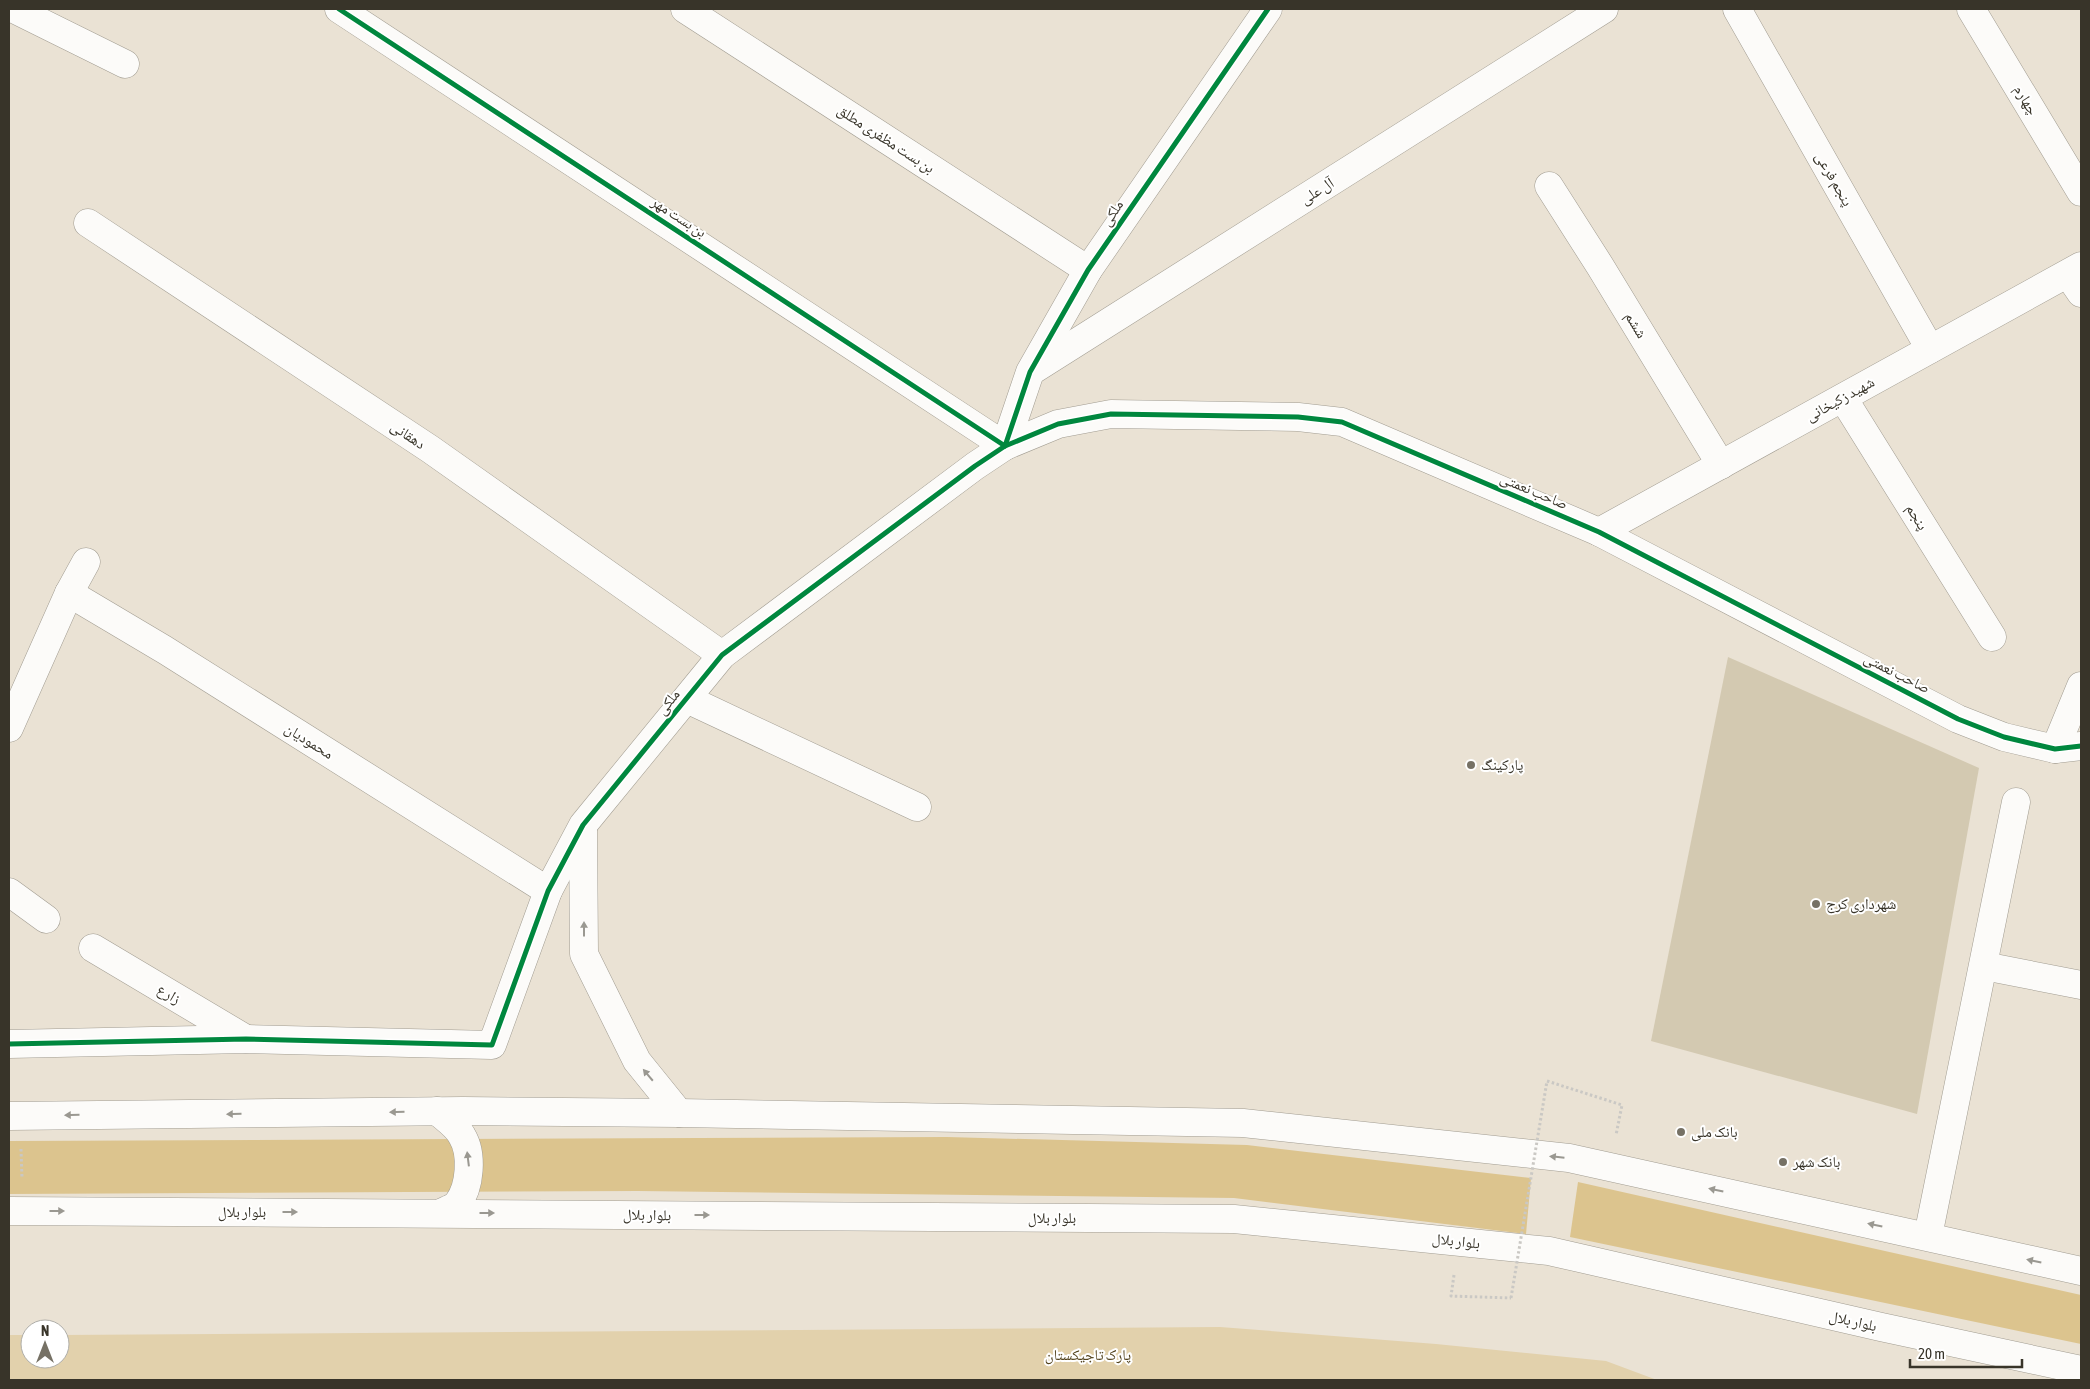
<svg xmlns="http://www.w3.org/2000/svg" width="2090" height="1389" font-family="'Asap Condensed','Noto Naskh Arabic',sans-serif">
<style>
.green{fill:#e2d1ac}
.forest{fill:#dcc48e}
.building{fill:#d3c9b1}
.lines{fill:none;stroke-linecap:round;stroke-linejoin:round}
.minor-casing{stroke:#a19c91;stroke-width:29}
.major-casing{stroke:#a19c91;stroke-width:29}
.path{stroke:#cac8c4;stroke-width:3;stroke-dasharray:2.5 2.5;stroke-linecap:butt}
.minor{stroke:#fcfbf9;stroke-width:28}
.major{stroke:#fcfbf9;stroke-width:28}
.path-bridge{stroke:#cac8c4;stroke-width:3;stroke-dasharray:2.5 2.5;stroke-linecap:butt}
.cycleway-casing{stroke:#fff;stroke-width:8}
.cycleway{stroke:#00873e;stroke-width:5}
.oneway{fill:#9a9891}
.poi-dot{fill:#767165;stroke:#fff;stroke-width:2}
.labels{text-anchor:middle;stroke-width:4;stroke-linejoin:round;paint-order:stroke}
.street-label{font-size:15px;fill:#383429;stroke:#fff}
.poi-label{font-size:15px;fill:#383429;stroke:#fff;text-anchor:start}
.park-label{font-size:15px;fill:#53431e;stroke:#fff}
</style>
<rect width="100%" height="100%" fill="#eae2d4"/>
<polygon class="green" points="1220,1327 1436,1344 1606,1361 1657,1380 9,1380 9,1335 30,1335 30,1359 60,1359 60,1335"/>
<g class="forest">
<polygon points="947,1137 1247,1145 1531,1178 1526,1234 1234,1198 638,1191 9,1194 9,1141"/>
<polygon points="1578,1182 2081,1295 2081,1344 1570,1237"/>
</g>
<polygon class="building" points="1728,657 1979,768 1917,1114 1651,1041"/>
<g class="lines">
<defs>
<g id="minor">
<polyline points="14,9 125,64"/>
<polyline points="339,9 1005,446 1030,372 1088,270 1268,9"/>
<polyline points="685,9 1088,270"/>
<polyline points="1737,9 1930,349"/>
<polyline points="1971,9 2081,192"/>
<polyline points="1549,186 1600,266 1721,465"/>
<polyline points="88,223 430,449 722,655"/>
<polyline points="2068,274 2081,293"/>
<polyline points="1033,370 1604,9"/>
<polyline points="1843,398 1992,637"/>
<polyline points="1599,532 2081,266"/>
<polyline points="69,593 165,650 548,891"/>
<polyline points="687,699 917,807"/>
<polyline points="9,728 69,593 86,562"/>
<polyline points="2055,749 2081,686"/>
<polyline points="583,827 584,954 637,1061 679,1113"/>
<polyline points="9,892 46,919"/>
<polyline points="93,948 246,1039"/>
<polyline points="1984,966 2081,985"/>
<polyline points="9,1044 246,1039 492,1045 548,891 583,825 722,655 975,466 1005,446 1058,424 1111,414 1298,417 1342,422 1599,532 1958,719 2004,737 2055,749 2081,746"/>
<polyline points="1928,1236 2016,802"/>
</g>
<g id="major">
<path d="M437 1111C446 1119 457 1126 462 1136 473 1154 470 1187 458 1203 454 1208 446 1210 441 1213"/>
<polyline points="9,1116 463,1111 679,1113 1243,1123 1569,1158 2081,1271"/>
<polyline points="9,1211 1234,1219 1549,1251 1881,1327 2081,1370"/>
</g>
</defs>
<use href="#minor" class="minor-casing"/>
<use href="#major" class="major-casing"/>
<g class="path">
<polyline points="1547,1081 1622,1105 1616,1135"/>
<polyline points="21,1149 22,1178"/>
<polyline points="1454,1275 1451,1296 1511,1298"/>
</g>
<use href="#minor" class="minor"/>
<use href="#major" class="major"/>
<polyline class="path-bridge" points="1511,1298 1547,1081"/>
<defs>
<g id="cycleway">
<polyline points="339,9 1005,446 1030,372 1088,270 1268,9"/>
<polyline points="9,1044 246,1039 492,1045 548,891 583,825 722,655 975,466 1005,446 1058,424 1111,414 1298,417 1342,422 1599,532 1958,719 2004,737 2055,749 2081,746"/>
</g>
</defs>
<use href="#cycleway" class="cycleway-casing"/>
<use href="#cycleway" class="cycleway"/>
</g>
<defs><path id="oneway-solid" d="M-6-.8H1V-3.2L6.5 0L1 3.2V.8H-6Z" transform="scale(1.25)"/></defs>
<g class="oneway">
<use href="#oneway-solid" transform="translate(584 929) rotate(-90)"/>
<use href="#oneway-solid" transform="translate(648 1075) rotate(-130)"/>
<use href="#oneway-solid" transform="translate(397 1112) rotate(179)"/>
<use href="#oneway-solid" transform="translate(234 1114) rotate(179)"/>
<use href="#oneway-solid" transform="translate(72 1115) rotate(179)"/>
<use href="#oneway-solid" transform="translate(1557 1157) rotate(-174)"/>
<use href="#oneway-solid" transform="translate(468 1159) rotate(-97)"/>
<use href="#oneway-solid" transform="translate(1716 1190) rotate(-168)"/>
<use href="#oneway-solid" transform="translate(57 1211)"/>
<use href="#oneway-solid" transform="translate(290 1212)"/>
<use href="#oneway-solid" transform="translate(487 1213)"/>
<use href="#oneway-solid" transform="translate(702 1215)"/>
<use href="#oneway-solid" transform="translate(1875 1225) rotate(-168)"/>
<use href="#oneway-solid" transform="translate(2034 1261) rotate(-168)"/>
</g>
<g class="poi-dot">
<circle cx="1471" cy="765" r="5"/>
<circle cx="1816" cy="904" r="5"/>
<circle cx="1681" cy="1132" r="5"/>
<circle cx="1783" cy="1162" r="5"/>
</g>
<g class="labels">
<g class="street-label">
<text transform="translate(2026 100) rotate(59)" y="5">چهارم</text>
<text transform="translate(886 139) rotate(33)" y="5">بن بست مظفری مطلق</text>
<text transform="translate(1834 179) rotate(60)" y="5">پنجم فرعی</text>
<text transform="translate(1317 191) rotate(-32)" y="5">آل علی</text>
<text transform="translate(1112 213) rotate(-56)" y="5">ملکی</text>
<text transform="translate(679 217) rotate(33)" y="5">بن بست مهر</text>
<text transform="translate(1636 325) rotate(59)" y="5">ششم</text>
<text transform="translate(1840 399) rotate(-29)" y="5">شهید زکیخانی</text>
<text transform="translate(408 435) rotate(34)" y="5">دهقانی</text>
<text transform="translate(1534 491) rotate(23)" y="5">صاحب نعمتی</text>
<text transform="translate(1917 517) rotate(58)" y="5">پنجم</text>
<text transform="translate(1897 673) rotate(27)" y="5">صاحب نعمتی</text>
<text transform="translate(668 702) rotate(-51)" y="5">ملکی</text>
<text transform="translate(309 741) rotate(32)" y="5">محمودیان</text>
<text transform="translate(169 994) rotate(31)" y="5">زارع</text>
<text x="242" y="1217">بلوار بلال</text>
<text transform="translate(647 1215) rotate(1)" y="5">بلوار بلال</text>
<text x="1052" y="1223">بلوار بلال</text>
<text transform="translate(1456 1241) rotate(6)" y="5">بلوار بلال</text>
<text transform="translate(1853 1321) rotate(13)" y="5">بلوار بلال</text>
</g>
<g class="poi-label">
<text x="1481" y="770">پارکینگ</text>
<text x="1826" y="909">شهرداری کرج</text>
<text x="1691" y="1137">بانک ملی</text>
<text x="1793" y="1167">بانک شهر</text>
</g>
<g class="park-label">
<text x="1088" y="1360">پارک تاجیکستان</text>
</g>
</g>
<rect width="2090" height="1389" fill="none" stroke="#383429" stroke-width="20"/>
<g transform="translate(45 1344)"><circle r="24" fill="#ffffff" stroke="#afaea9"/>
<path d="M0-4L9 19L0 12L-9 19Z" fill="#767165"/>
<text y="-8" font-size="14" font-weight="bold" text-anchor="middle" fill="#383429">N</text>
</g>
<path d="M1910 1359v8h112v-8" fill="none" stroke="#383429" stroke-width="2.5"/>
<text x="1918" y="1359" font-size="15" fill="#383429" stroke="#ffffff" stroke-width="4" paint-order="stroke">20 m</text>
</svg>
